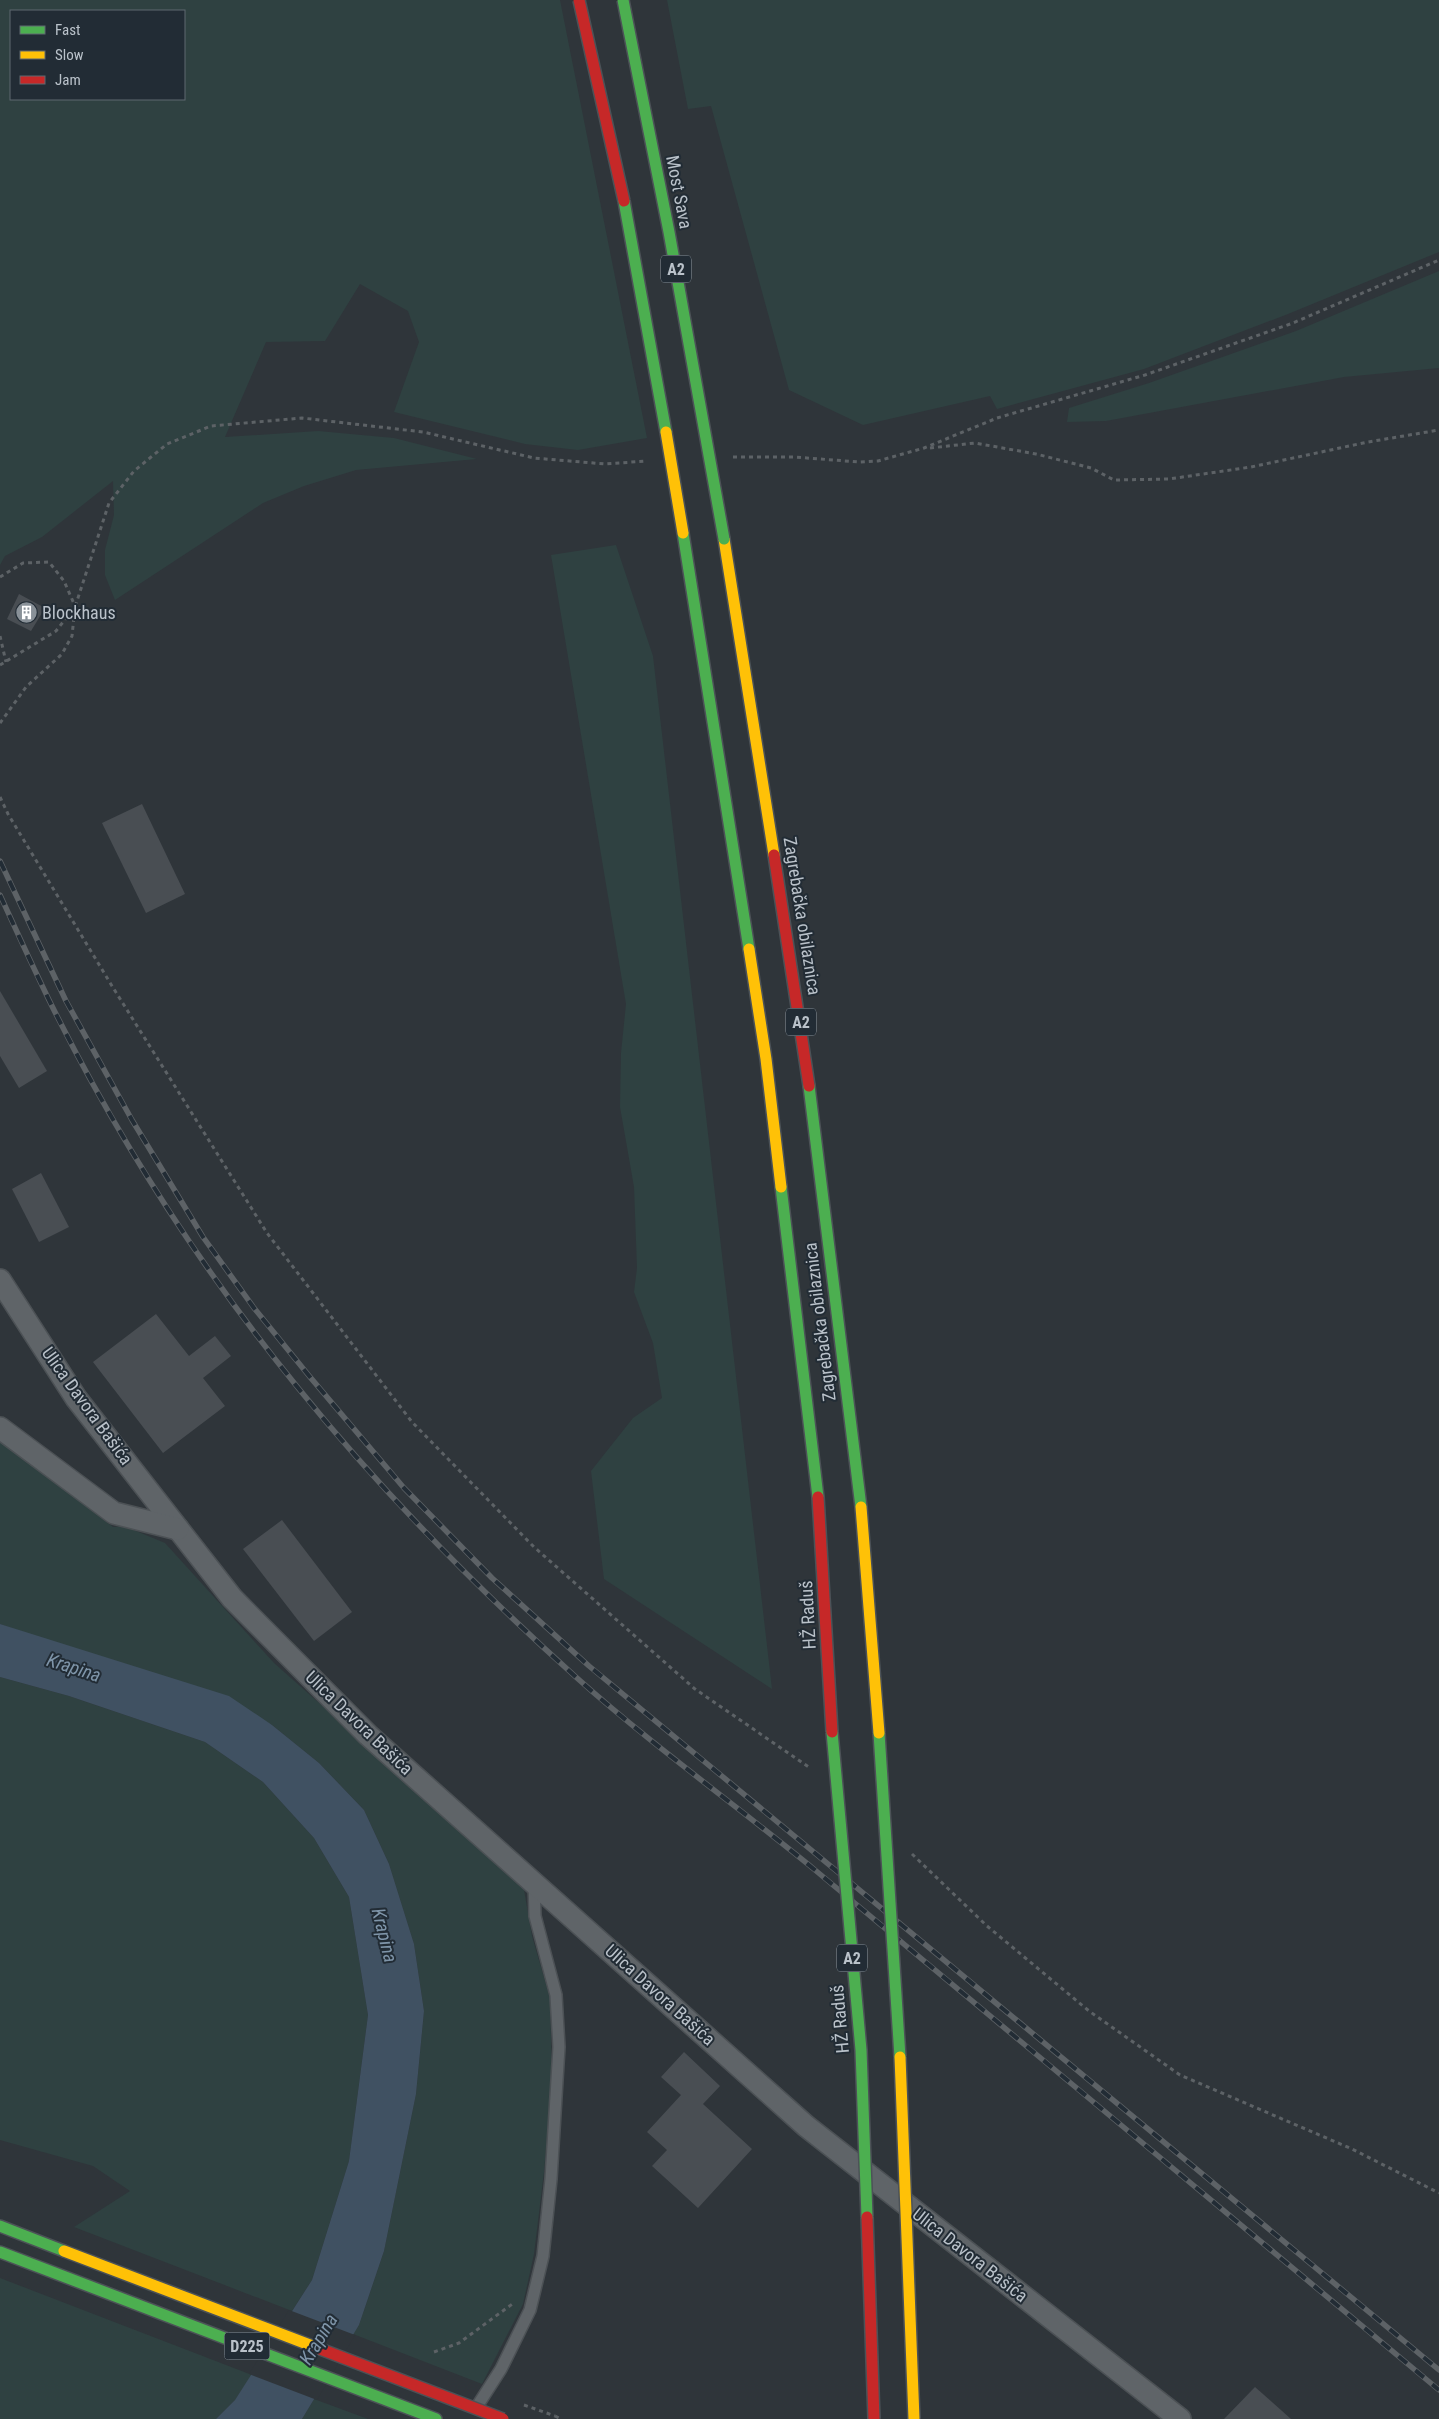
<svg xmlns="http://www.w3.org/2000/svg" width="1439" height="2419" font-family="'Roboto Condensed',sans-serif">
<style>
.green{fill:#2f4141;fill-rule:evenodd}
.water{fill:#405162}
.pier{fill:#2f353a}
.building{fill:#494e53}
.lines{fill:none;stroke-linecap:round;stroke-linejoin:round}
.lane-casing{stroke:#4c5155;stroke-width:14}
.street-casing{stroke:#4c5155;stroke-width:24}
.fast-casing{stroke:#4c5257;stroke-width:14}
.slow-casing{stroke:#4c5257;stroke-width:14}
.jam-casing{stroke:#4c5257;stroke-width:14}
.path{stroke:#5d6266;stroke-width:3;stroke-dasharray:4 4;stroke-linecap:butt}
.lane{stroke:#5f6468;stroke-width:11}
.street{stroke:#5f6468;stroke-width:21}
.fast{stroke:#4caf50;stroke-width:11}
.slow{stroke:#ffc107;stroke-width:11}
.jam{stroke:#c62828;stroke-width:11}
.rail-casing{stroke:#5d6266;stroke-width:5.5}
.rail{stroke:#222c35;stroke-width:4;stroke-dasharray:11;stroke-linecap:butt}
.fast-bridge-casing{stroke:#4c5257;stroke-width:14;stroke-linecap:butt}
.slow-bridge-casing{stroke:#4c5257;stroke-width:14;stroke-linecap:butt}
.jam-bridge-casing{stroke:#4c5257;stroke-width:14;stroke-linecap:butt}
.path-bridge{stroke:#5d6266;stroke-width:3;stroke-dasharray:4 4;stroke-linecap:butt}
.fast-bridge{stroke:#4caf50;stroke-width:11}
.slow-bridge{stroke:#ffc107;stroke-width:11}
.jam-bridge{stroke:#c62828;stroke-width:11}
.labels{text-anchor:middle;stroke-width:4;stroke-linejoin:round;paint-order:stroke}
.shield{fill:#222c35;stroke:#8c959d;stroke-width:1}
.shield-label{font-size:16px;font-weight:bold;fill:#bac2ca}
.street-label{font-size:18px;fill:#bac2ca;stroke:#222c35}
.poi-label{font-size:18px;fill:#bac2ca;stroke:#222c35;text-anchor:start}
.water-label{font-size:19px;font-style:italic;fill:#7f95a9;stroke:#222c35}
</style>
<rect width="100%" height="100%" fill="#2f353a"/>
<g class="green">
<path d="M0 0H560L647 438 578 450 525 444 394 412 419 342 408 311 360 284 325 341 266 342 225 437 318 431 394 438 477 459 356 470 304 486 263 503 115 600 105 575V550L114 515 113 481 42 537 5 556 0 565ZM11 11H184V99H11Z"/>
<polygon points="667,0 1439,0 1439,252 1288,314 1144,369 997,409 990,396 863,425 789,390 711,106 688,109"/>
<polygon points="1439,271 1439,368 1344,377 1106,421 1067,422 1069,408 1149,383 1296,331"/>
<polygon points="616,545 653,656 772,1689 604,1579 591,1471 633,1418 662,1398 653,1343 634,1292 637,1268 634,1187 620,1107 621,1053 626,1004 551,555"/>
<polygon points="0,1437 113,1527 124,1526 165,1543 274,1663 523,1884 532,1936 550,1998 552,2074 544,2172 534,2254 523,2304 482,2384 353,2334 359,2325 384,2251 416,2094 424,2011 414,1944 389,1864 364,1810 319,1763 272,1725 55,1643 0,1624"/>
<polygon points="0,1677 69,1696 205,1742 263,1782 314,1838 349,1897 368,2015 349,2161 312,2280 292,2311 74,2227 130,2191 93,2166 0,2140"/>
<polygon points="0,2278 252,2375 235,2400 216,2419 0,2419"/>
<polygon points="314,2399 368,2419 302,2419"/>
</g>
<polygon class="water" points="0,1624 229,1696 272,1725 319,1763 364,1810 389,1864 414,1944 424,2011 416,2094 384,2251 359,2325 302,2419 216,2419 235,2400 312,2280 349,2161 368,2015 349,1897 314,1838 263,1782 205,1742 69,1696 0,1677"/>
<polygon class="pier" points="289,2310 355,2335 317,2400 249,2374"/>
<g class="building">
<polygon points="19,594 45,608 31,631 7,619"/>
<polygon points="142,804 185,894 146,913 102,823"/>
<polygon points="0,991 47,1071 19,1088 0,1056"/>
<polygon points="41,1173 69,1227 39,1242 12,1189"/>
<polygon points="156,1314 189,1356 215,1336 231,1356 203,1378 225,1406 163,1453 93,1362"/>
<polygon points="282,1520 352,1612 314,1641 243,1549"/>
<polygon points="684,2052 720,2086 703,2104 752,2149 698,2208 652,2166 667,2150 647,2132 681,2095 661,2077"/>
<polygon points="1255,2387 1291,2419 1224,2419"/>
</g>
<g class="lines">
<defs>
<polyline id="lane" points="476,2408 501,2369 530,2310 543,2256 551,2179 559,2047 556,1995 535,1916 534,1883"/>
<g id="street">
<polyline points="0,1280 76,1398 232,1598 368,1735 806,2126 1180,2419"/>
<polyline points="0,1428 114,1513 178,1529"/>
</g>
<g id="fast">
<polyline points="683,533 749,949"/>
<polyline points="809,1086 861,1507"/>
<polyline points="781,1187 818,1497"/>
<polyline points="0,2226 64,2251"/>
<polyline points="0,2252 436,2419"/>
</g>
<g id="slow">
<polyline points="724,539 774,855"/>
<polyline points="749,949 766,1059 781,1187"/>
</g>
<polyline id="jam" points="774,855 809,1086"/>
</defs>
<use href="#lane" class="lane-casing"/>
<use href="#street" class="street-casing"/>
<use href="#fast" class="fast-casing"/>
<use href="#slow" class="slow-casing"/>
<use href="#jam" class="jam-casing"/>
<g class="path">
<polyline points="930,448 975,443 1036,454 1091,468 1114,480 1169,479 1251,467 1368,442 1439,430"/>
<polyline points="733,457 794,457 859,462 878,461 924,448 997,418 1145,375 1293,323 1439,260"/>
<polyline points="0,577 23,563 49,562 64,581 75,606"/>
<polyline points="0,636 6,662"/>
<polyline points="0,665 56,631 75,607"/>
<polyline points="0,723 26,687 62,654 72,636 75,607 109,503 134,471 167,444 211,426 302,418 423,432 534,458 605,464 647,461"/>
<polyline points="0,797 8,814 112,986 267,1233 412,1422 534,1547 695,1689 810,1768"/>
<polyline points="912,1854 987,1926 1089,2011 1180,2075 1352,2149 1439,2193"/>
<polyline points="434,2352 459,2343 515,2302"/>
<polyline points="555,2416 561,2419"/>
</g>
<use href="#lane" class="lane"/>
<use href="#street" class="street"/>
<use href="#fast" class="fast"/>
<use href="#slow" class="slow"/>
<use href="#jam" class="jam"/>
<defs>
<g id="rail">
<polyline points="0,861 66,1001 132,1120 203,1237 254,1308 310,1377 404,1488 492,1578 589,1666 1439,2370"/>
<path d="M0 895C16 930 32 965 49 1000 117 1138 202 1270 299 1389 383 1493 478 1589 577 1678 653 1746 736 1805 815 1870 1023 2043 1231 2217 1439 2390"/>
</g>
</defs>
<use href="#rail" class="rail-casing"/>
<use href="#rail" class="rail"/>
<defs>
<g id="fast-bridge">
<polyline points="623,0 669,232 724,539"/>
<polyline points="624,201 666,432"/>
<polyline points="832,1732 861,2050 867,2217"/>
<polyline points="879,1733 900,2057"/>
</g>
<g id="slow-bridge">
<polyline points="666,432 683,533"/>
<polyline points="861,1507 879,1733"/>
<polyline points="900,2057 914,2419"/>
<polyline points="64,2251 315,2347"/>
</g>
<g id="jam-bridge">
<polyline points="579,0 624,201"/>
<polyline points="818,1497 832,1732"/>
<polyline points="867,2217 874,2419"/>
<polyline points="315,2347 503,2419"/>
</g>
</defs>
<use href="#fast-bridge" class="fast-bridge-casing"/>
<use href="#slow-bridge" class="slow-bridge-casing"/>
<use href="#jam-bridge" class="jam-bridge-casing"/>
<polyline class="path-bridge" points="524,2405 555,2416"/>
<use href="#fast-bridge" class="fast-bridge"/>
<use href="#slow-bridge" class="slow-bridge"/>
<use href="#jam-bridge" class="jam-bridge"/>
</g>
<defs>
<symbol id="building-disc" viewBox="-11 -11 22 22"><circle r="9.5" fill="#899198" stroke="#222c35"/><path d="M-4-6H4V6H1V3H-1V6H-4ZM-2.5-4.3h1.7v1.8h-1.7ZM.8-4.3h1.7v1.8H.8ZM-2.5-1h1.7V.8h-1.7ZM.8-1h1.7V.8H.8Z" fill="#fff"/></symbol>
</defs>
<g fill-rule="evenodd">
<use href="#building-disc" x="14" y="600" width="25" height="25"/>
</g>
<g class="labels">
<g class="shield">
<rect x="661" y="255.5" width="30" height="27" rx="4"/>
<rect x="786" y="1008.5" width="30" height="27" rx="4"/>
<rect x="837" y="1944.5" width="30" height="27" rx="4"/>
<rect x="224.5" y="2332.5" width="45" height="27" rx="4"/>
</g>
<g class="shield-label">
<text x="676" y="275">A2</text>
<text x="801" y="1028">A2</text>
<text x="852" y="1964">A2</text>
<text x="247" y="2352">D225</text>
</g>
<g class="street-label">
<text transform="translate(679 192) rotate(79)" y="6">Most Sava</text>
<text transform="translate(802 916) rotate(81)" y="6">Zagrebačka obilaznica</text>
<text transform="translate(820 1322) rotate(-97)" y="6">Zagrebačka obilaznica</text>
<text transform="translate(87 1406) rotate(54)" y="6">Ulica Davora Bašića</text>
<text transform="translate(808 1615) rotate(-93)" y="6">HŽ Raduš</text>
<text transform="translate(359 1723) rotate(44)" y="6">Ulica Davora Bašića</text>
<text transform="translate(660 1995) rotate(42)" y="6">Ulica Davora Bašića</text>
<text transform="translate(840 2019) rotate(-95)" y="6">HŽ Raduš</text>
<text transform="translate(970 2255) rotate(38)" y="6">Ulica Davora Bašića</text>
</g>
<g class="poi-label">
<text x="42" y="619">Blockhaus</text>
</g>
<g class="water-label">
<text transform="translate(74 1667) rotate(18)" y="7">Krapina</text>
<text transform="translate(385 1935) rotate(76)" y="7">Krapina</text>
<text transform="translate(318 2339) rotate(-59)" y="7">Krapina</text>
</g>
</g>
<rect x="10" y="10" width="175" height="90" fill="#222c35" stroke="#5f6871"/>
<rect x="20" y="26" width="25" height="8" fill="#4caf50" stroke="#5f6871"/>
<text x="55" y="35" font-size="15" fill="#bac2ca">Fast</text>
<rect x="20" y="51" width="25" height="8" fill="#ffc107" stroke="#5f6871"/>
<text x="55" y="60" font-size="15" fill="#bac2ca">Slow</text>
<rect x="20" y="76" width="25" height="8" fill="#c62828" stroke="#5f6871"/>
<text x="55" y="85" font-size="15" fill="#bac2ca">Jam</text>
</svg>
